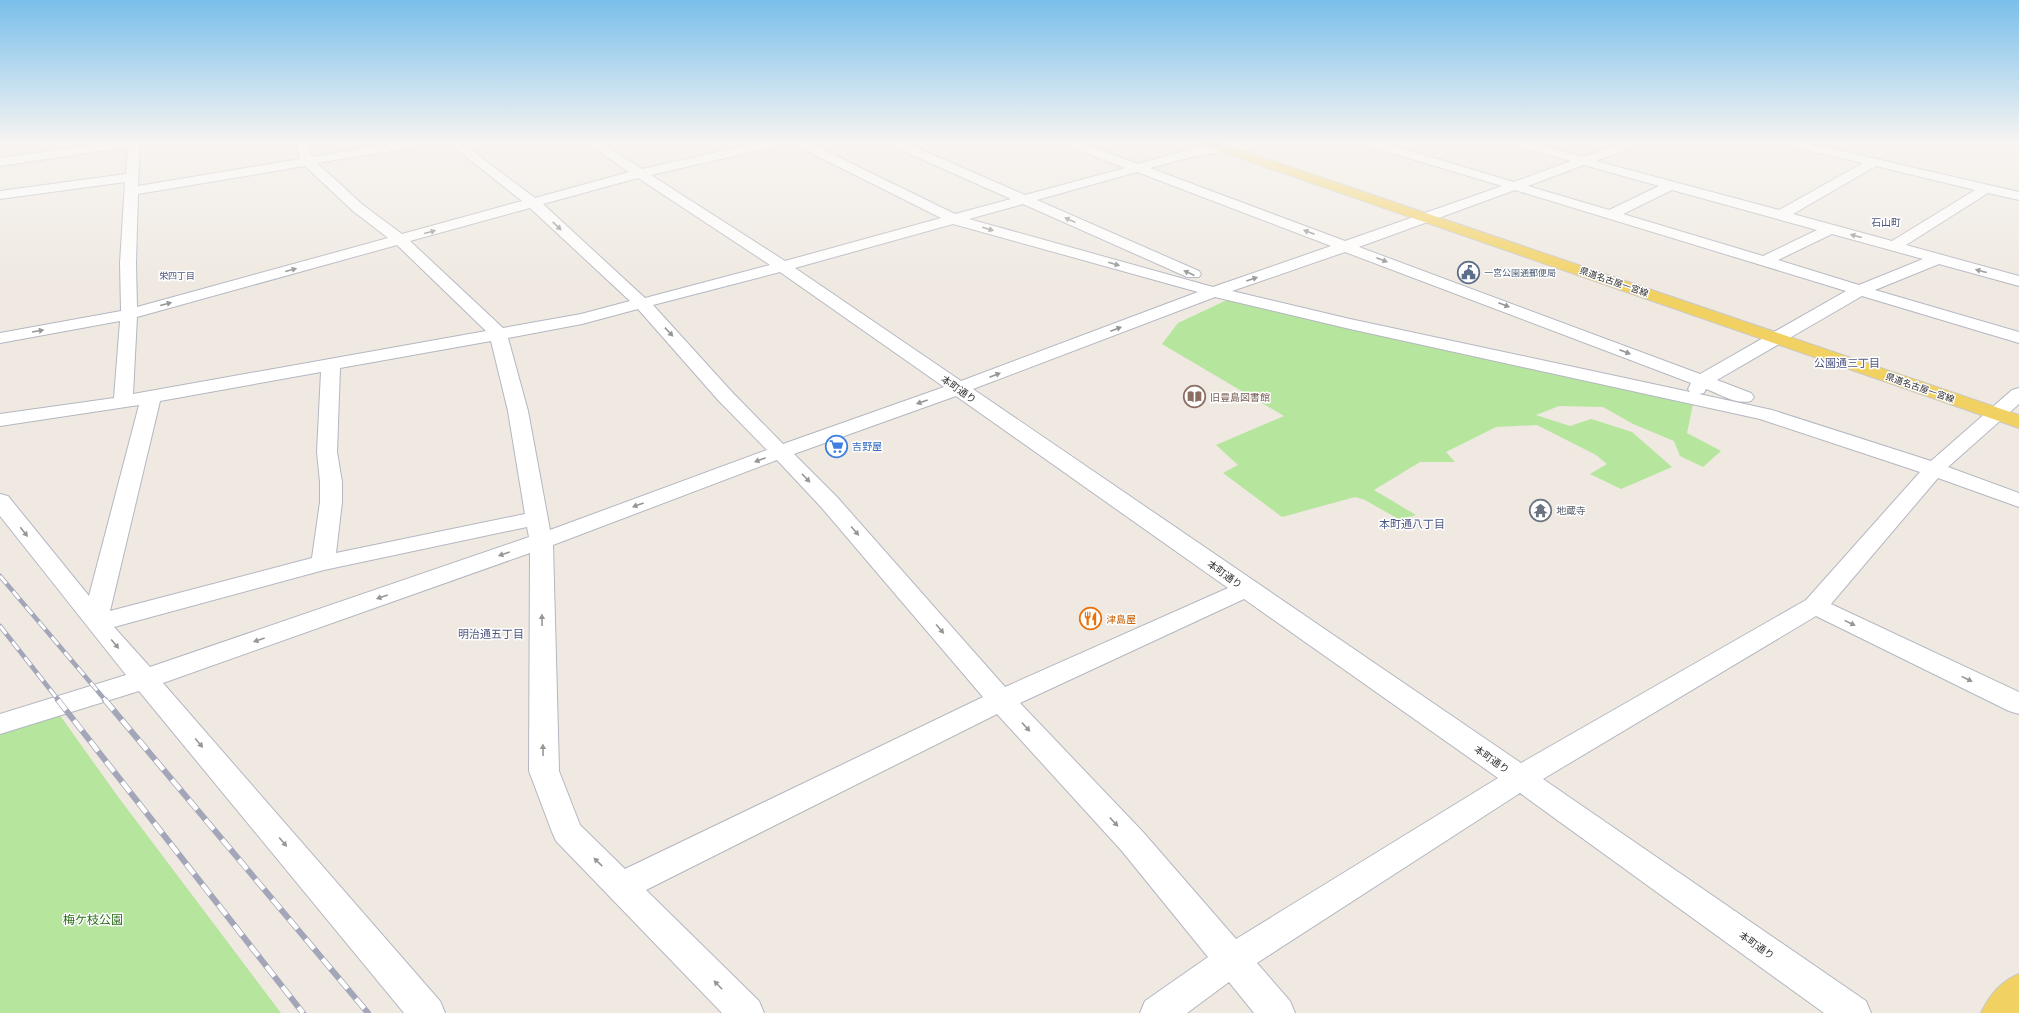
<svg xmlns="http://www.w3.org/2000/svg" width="2019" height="1013" font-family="Barlow,'Noto Sans JP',sans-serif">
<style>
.green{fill:#b6e59e}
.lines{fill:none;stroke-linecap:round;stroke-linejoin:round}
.minor-casing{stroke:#b4b7c1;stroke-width:2}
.major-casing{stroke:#c9c9c9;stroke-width:2}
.minor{fill:#fff;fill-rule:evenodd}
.major{fill:#f2d163;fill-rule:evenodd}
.rail-far1-casing{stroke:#a3a6b8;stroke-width:4.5}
.rail-casing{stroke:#a3a6b8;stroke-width:6}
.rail-far1{stroke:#fff;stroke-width:3;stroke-dasharray:10;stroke-linecap:butt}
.rail{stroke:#fff;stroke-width:4.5;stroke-dasharray:13;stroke-linecap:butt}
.oneway{fill:#969696}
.labels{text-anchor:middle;stroke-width:3;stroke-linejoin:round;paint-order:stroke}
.far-service-label{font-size:9px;fill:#4e5e75;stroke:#fff;text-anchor:start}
.far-neighbourhood-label{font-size:9px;fill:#4d5680;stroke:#fff}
.far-street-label{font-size:9px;fill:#2e2e2e;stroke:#fff}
.far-quarter-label{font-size:10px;fill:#4d5680;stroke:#fff}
.street-label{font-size:10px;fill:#2e2e2e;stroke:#fff}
.education-label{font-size:10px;fill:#785e54;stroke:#fff;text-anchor:start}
.shop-label{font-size:10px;fill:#366cbe;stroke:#fff;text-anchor:start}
.worship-label{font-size:10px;fill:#5b616d;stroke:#fff;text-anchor:start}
.food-label{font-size:10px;fill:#c56008;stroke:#fff;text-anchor:start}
.neighbourhood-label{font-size:11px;fill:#4d5680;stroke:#fff}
.near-park-label{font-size:12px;fill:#2c6e1b;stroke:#fff}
</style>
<rect width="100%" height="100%" fill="#efe9e1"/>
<g class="green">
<polygon points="1227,300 1693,404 1687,433 1721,451 1703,467 1680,456 1674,441 1633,424 1603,407 1559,406 1536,415 1570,426 1591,419 1632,432 1672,467 1621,489 1590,474 1607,464 1596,455 1537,425 1496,427 1446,452 1455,462 1420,462 1374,490 1416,515 1400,520 1365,500 1355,497 1282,517 1223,473 1238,465 1216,445 1284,416 1162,344 1178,323"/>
<polygon points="59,714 119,798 281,1013 0,1013 0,731"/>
</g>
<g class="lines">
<defs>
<path id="minor" d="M105 143H140L138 186 300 159 296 143H308L312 157 395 143H422L416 147 317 163 363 205 402 234 522 201 449 143H462L535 198 629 172 587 143H601L642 169 758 143H780L774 147 651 175 785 261 941 218 797 146 795 143H810L955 214 1011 199 892 146 890 143H906L1025 195 1125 168 1067 146 1065 143H1082L1138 164 1195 148 1234 143H1264L1258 147 1196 156 1150 168 1345 241 1502 186 1368 146 1366 143H1384L1514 182 1571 161 1514 146 1512 143H1531L1583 157 1622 143H1639L1637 146 1596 161 1779 210 1863 163 1788 146 1786 143H1807L2019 192V200L1988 193 1906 245 2019 276V286L1939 264 1875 290 2019 332V343L1862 296 1717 380 1751 393 1754 397 1751 401C1736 405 1720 394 1706 389L1704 393 1699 394 1772 410 1931 461 2012 390 2019 388V404L1948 467 2019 493V507L1938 478 1831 604 2019 692V714L2009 711 1816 616 1543 779 1866 1001 1871 1013H1824L1520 793 1257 963 1290 1001 1295 1013H1254L1229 982 1187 1013H1140L1145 1001 1208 957 1121 850 997 714 646 890 759 1001 764 1013H722L556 841 552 832 529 771 530 553 163 683 440 1001 445 1013H404L139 691 0 734V714L126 675 0 516V494L8 496 89 596 139 405 0 426V414L114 398 120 321 0 343V333L121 311 120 263 125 182 0 199V191L126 174 128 147 0 166V158ZM1584 165 1659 186 1609 210 1528 186ZM305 166 353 211 388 238 137 307 136 263 138 194ZM1876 166 1975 190 1892 241 1793 214ZM1137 172 1331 246 1213 287 969 219 1023 204 1187 277H1199L1201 274 1199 271 1037 200ZM638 178 770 265 645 298 543 204ZM1515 190 1846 291 1700 374 1359 247ZM1672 190 1817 230 1763 256 1623 214ZM530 208 630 301 581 314 503 328 410 241ZM953 224 1198 292 961 381 795 268ZM1832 234 1923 259 1859 285 1778 260ZM397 245 486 331 133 394 137 317ZM1345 252 1691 383 1688 389 1690 392 1350 319 1232 291ZM780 272 944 387 783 444 732 392 653 305ZM1215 297 1350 329 1760 419 1920 472 1806 600 1521 763 973 389ZM638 309 718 400 767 450 550 530 528 411 508 338 582 324ZM491 341 508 411 525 514 336 553 342 502V482L337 452 340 368ZM321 372 317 452 320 482V502L312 558 110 611 160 401ZM956 396 1228 588 1005 687 837 497 794 454ZM777 460 821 507 983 697 625 869 580 825 559 771 553 545ZM527 527 529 537 150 667 114 627 324 570ZM1244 599 1498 778 1236 939 1143 832 1020 703Z"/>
<g id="major">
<polygon points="1203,143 1220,143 2019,415 2019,428 1205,146"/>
<path d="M2019 974V1013H1981C1989 996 2001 981 2019 974Z"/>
</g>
</defs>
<use href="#minor" class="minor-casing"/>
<use href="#major" class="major-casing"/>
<use href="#minor" class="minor"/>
<use href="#major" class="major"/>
<defs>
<g id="rail-far1">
<polyline points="0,576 106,701"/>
<polyline points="0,626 59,701"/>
</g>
<g id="rail">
<polyline points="58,700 303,1013"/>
<polyline points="105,700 368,1013"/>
</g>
</defs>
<use href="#rail-far1" class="rail-far1-casing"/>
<use href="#rail" class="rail-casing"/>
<use href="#rail-far1" class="rail-far1"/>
<use href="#rail" class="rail"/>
</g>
<defs><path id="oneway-solid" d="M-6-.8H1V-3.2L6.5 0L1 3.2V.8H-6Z"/></defs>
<g class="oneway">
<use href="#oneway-solid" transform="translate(1070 220) rotate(-156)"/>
<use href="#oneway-solid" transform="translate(557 226) rotate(43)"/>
<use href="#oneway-solid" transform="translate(988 229) rotate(16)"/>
<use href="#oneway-solid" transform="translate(430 232) rotate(-15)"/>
<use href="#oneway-solid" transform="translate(1309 232) rotate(-159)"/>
<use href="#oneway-solid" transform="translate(1856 236) rotate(-165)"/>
<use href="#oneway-solid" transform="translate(1382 260) rotate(21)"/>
<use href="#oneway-solid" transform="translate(1114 264) rotate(16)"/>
<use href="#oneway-solid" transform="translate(291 270) rotate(-15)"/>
<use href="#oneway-solid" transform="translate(1981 271) rotate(-165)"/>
<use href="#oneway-solid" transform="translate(1189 273) rotate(-156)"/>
<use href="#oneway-solid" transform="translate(1252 279) rotate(-19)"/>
<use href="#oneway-solid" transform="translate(166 304) rotate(-15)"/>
<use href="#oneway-solid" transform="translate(1504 305) rotate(21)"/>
<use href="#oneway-solid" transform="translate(1116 329) rotate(-21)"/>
<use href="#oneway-solid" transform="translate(38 331) rotate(-10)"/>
<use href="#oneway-solid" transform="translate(669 332) rotate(47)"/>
<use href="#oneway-solid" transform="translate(1625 352) rotate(21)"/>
<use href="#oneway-solid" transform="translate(995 375) rotate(-21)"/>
<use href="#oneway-solid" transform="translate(922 402) rotate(161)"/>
<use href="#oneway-solid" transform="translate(760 460) rotate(159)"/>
<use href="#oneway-solid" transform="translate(806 478) rotate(46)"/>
<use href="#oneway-solid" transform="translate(638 505) rotate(160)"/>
<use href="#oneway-solid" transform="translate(855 531) rotate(49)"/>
<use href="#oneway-solid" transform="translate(24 532) rotate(52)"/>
<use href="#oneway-solid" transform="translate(504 554) rotate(161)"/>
<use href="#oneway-solid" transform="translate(382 597) rotate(161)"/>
<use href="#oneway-solid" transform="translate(542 620) rotate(-91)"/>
<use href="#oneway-solid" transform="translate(1850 623) rotate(26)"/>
<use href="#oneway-solid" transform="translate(940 629) rotate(49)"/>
<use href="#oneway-solid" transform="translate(259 640) rotate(161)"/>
<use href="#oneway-solid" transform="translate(115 644) rotate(50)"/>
<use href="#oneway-solid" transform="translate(1967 679) rotate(26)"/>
<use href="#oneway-solid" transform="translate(1026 727) rotate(47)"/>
<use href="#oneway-solid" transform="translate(199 743) rotate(50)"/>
<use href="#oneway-solid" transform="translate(543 750) rotate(-91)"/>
<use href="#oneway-solid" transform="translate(1114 822) rotate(47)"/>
<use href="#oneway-solid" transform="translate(283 842) rotate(50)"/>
<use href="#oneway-solid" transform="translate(598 862) rotate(-136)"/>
<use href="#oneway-solid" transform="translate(718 985) rotate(-134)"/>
</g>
<linearGradient id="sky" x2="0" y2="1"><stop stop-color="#7abfeb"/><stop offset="0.5" stop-color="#f8f5f2"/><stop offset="1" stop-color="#f8f5f2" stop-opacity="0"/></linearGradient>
<rect width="2019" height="285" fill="url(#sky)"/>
<defs>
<symbol id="civic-ring" viewBox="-11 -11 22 22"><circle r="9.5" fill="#fff" stroke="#5c6f8a" stroke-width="1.5"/><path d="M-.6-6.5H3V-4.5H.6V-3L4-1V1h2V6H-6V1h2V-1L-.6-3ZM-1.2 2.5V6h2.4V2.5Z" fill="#5c6f8a"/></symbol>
<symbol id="library-ring" viewBox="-11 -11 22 22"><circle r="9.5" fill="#fff" stroke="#8d6e63" stroke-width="1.5"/><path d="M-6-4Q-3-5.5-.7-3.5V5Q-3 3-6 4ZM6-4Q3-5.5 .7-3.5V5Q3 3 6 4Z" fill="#8d6e63"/></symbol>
<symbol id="supermarket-ring" viewBox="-11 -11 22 22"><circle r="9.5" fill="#fff" stroke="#3f7fe0" stroke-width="1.5"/><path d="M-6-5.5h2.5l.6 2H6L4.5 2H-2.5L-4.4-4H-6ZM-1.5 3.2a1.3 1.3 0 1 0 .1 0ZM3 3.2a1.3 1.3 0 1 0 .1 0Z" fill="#3f7fe0"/></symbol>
<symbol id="temple-ring" viewBox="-11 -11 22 22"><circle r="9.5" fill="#fff" stroke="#6b7280" stroke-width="1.5"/><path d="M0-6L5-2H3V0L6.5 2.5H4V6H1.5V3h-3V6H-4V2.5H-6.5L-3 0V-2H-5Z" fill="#6b7280"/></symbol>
<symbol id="restaurant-ring" viewBox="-11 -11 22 22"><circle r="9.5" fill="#fff" stroke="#e8710a" stroke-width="1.5"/><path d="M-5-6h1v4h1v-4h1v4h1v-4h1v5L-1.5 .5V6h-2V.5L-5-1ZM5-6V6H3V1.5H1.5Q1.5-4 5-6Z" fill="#e8710a"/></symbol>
</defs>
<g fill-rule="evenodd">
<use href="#civic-ring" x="1456" y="260" width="25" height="25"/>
<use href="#library-ring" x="1182" y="384" width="25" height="25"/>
<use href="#supermarket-ring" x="824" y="434" width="25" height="25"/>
<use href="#temple-ring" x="1528" y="498" width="25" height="25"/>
<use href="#restaurant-ring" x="1078" y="606" width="25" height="25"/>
</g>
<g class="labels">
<g class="far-service-label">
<text x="1484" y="276">一宮公園通郵便局</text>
</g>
<g class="far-neighbourhood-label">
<text x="177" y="279">栄四丁目</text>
</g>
<g class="far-street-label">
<text transform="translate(1614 282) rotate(19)" y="3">県道名古屋一宮線</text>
<text transform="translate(1920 388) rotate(19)" y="3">県道名古屋一宮線</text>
</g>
<g class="far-quarter-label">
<text x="1886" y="226">石山町</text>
</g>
<g class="street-label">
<text transform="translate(959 389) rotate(35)" y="4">本町通り</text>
<text transform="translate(1225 574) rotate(36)" y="4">本町通り</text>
<text transform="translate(1492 759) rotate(35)" y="4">本町通り</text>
<text transform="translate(1757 945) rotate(35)" y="4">本町通り</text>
</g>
<g class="education-label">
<text x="1210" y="401">旧豊島図書館</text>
</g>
<g class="shop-label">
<text x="852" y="450">吉野屋</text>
</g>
<g class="worship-label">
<text x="1556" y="514">地蔵寺</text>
</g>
<g class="food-label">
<text x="1106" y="623">津島屋</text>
</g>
<g class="neighbourhood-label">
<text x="1847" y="367">公園通三丁目</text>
<text x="1412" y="528">本町通八丁目</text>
<text x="491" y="638">明治通五丁目</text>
</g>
<g class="near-park-label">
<text x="93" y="924">梅ケ枝公園</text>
</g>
</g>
</svg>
